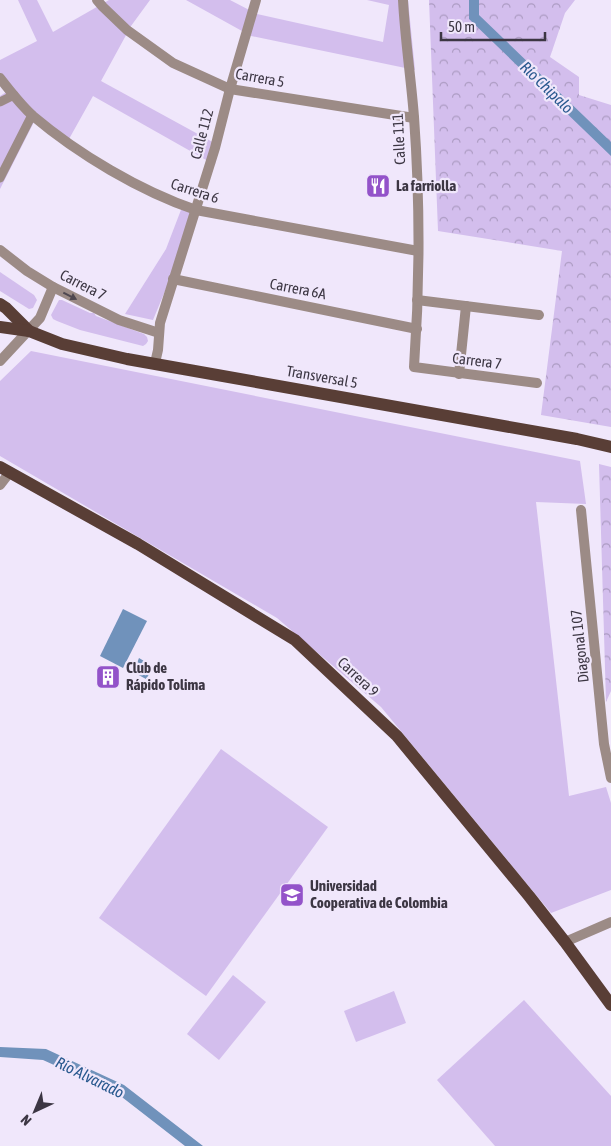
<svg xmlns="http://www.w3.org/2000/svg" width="611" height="1146" font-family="'Asap Condensed',sans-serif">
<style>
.green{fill:#d3beed}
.forest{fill:url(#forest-crowns)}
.water{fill:#7092bb}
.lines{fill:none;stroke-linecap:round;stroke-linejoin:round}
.pedestrian{stroke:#9c8b86;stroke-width:9}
.minor{stroke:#9c8b86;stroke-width:10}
.primary{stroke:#593e36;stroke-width:12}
.oneway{fill:#4f4750}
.labels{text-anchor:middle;stroke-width:4.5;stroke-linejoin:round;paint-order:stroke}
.street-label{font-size:15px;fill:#3c3643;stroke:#f0e7fb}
.poi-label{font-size:15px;font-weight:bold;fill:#3c3643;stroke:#f0e7fb;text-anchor:start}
.water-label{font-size:16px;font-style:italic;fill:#29598f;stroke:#f0e7fb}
</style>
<defs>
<pattern id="forest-crowns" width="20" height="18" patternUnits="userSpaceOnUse" patternTransform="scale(1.25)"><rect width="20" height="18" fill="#d3beed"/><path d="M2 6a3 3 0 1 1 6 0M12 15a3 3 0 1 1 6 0" fill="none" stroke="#ac9bc2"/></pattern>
</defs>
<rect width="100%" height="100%" fill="#f0e7fb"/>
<g class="green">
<polygon points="18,0 37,0 53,32 109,0 150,0 131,26 101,81 218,145 215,165 93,96 69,139 37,116 0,189 0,96 11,89 0,75 0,60 37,41"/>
<polygon points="186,0 230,0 257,14 383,42 389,5 367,0 408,0 415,70 251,36"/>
<polygon points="184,202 199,209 153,320 125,314 166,249"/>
<polygon points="0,272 34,295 37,300 33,308 29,309 0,291"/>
<polygon points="59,300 62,300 90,313 94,313 96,316 144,334 147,337 148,341 146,344 143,346 80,330 57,321 53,319 51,315"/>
<polygon points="31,351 580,461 586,504 536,502 569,796 606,787 611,803 611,890 551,913 381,707 277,618 0,456 0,381"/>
<polygon points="221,749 328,827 206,996 99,918"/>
<polygon points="233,975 266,1002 219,1060 187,1034"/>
<polygon points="394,991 406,1023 356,1042 344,1011"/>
<polygon points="524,1000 611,1096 611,1146 495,1146 437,1080"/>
</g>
<g class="forest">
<polygon points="429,0 575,0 565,13 550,57 579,77 579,95 611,105 611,427 541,415 562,251 438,231"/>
<polygon points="599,464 611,467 611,691 606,702"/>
</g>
<g class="water">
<polygon points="469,0 479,0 479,15 611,142 611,156 469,19"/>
<polygon points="123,609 147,621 123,668 100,656"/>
<polygon points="139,658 154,667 146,679 133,672 135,668 139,670 142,667 137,663"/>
<polygon points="0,1047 46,1049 124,1085 203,1146 185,1146 118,1094 43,1060 0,1057"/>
</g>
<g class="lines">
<g class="pedestrian">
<polyline points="0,102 14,95"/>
<polyline points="0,178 32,115"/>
</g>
<g class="minor">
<polyline points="97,0 103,7 127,30 173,63 230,89 414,118"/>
<path d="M403 0C405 39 411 78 414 117 420 200 420 284 414 367L537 383"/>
<path d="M0 78C10 91 21 105 33 116 78 154 140 191 196 210L418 251"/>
<polyline points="0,250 27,271 53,287 119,320 159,333"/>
<polyline points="173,279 417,329"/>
<polyline points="417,300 539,315"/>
<polyline points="0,361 40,318 53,287"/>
<polyline points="155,363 158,350 160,323 215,148 230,89 256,0"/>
<polyline points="459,374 466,306"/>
<polyline points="0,485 10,472"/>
<polyline points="581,510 604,744 611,778"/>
<polyline points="565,942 611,922"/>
</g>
<g class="primary">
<polyline points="0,304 6,308 29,331"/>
<polyline points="0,327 29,331 62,344 127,359 577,439 611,447"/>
<polyline points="0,467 138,544 295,640 397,736 529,896 565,942 611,1005"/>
</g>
</g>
<defs><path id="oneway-solid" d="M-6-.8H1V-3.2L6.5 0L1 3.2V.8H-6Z" transform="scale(1.25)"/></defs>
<use class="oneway" href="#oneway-solid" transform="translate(70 296) rotate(27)"/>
<defs>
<symbol id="restaurant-square" viewBox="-11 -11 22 22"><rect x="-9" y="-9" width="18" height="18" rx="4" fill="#9353c9" stroke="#f0e7fb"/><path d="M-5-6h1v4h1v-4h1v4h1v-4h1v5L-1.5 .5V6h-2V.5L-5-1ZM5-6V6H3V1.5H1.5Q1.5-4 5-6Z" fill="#fff"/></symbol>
<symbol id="building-square" viewBox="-11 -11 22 22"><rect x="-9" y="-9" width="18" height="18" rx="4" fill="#9353c9" stroke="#f0e7fb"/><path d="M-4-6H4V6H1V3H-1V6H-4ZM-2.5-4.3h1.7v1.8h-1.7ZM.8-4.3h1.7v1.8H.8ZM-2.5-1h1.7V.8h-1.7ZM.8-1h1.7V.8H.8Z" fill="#fff"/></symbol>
<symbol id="university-square" viewBox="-11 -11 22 22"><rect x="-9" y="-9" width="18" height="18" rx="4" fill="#9353c9" stroke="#f0e7fb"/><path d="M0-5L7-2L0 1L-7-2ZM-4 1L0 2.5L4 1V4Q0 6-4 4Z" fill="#fff"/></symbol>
</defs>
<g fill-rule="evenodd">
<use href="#restaurant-square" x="364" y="172" width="28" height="28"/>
<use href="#building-square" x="94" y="663" width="28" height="28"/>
<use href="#university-square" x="278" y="881" width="28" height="28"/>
</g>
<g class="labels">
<g class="street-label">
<text transform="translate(260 78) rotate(10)" y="5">Carrera 5</text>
<text transform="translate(202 134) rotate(-75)" y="5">Calle 112</text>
<text transform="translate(399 139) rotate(-93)" y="5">Calle 111</text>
<text transform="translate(195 191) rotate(18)" y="5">Carrera 6</text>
<text transform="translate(83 285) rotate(27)" y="5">Carrera 7</text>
<text transform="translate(298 289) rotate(11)" y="5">Carrera 6A</text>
<text transform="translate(477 361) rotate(7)" y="5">Carrera 7</text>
<text transform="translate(322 377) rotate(10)" y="5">Transversal 5</text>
<text transform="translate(580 646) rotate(-96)" y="5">Diagonal 107</text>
<text transform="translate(358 677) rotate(43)" y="5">Carrera 9</text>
</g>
<g class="poi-label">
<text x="396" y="191">La farriolla</text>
<text x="126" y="673">Club de<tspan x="126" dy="17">Rápido Tolima</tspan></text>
<text x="310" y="891">Universidad<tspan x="310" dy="17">Cooperativa de Colombia</tspan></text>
</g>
<g class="water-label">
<text transform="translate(547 87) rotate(44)" y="6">Río Chipalo</text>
<text transform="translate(90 1077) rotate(26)" y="6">Río Alvarado</text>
</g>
</g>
<g transform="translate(35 1111) rotate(224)" stroke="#f0e7fb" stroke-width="4" paint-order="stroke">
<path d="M0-4L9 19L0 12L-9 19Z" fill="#3c3643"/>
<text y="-8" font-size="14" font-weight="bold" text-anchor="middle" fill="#3c3643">N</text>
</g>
<path d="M441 32v8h104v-8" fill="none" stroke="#3c3643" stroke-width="2.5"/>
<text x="448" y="32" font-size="15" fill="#3c3643" stroke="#f0e7fb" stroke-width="4" paint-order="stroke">50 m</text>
</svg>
